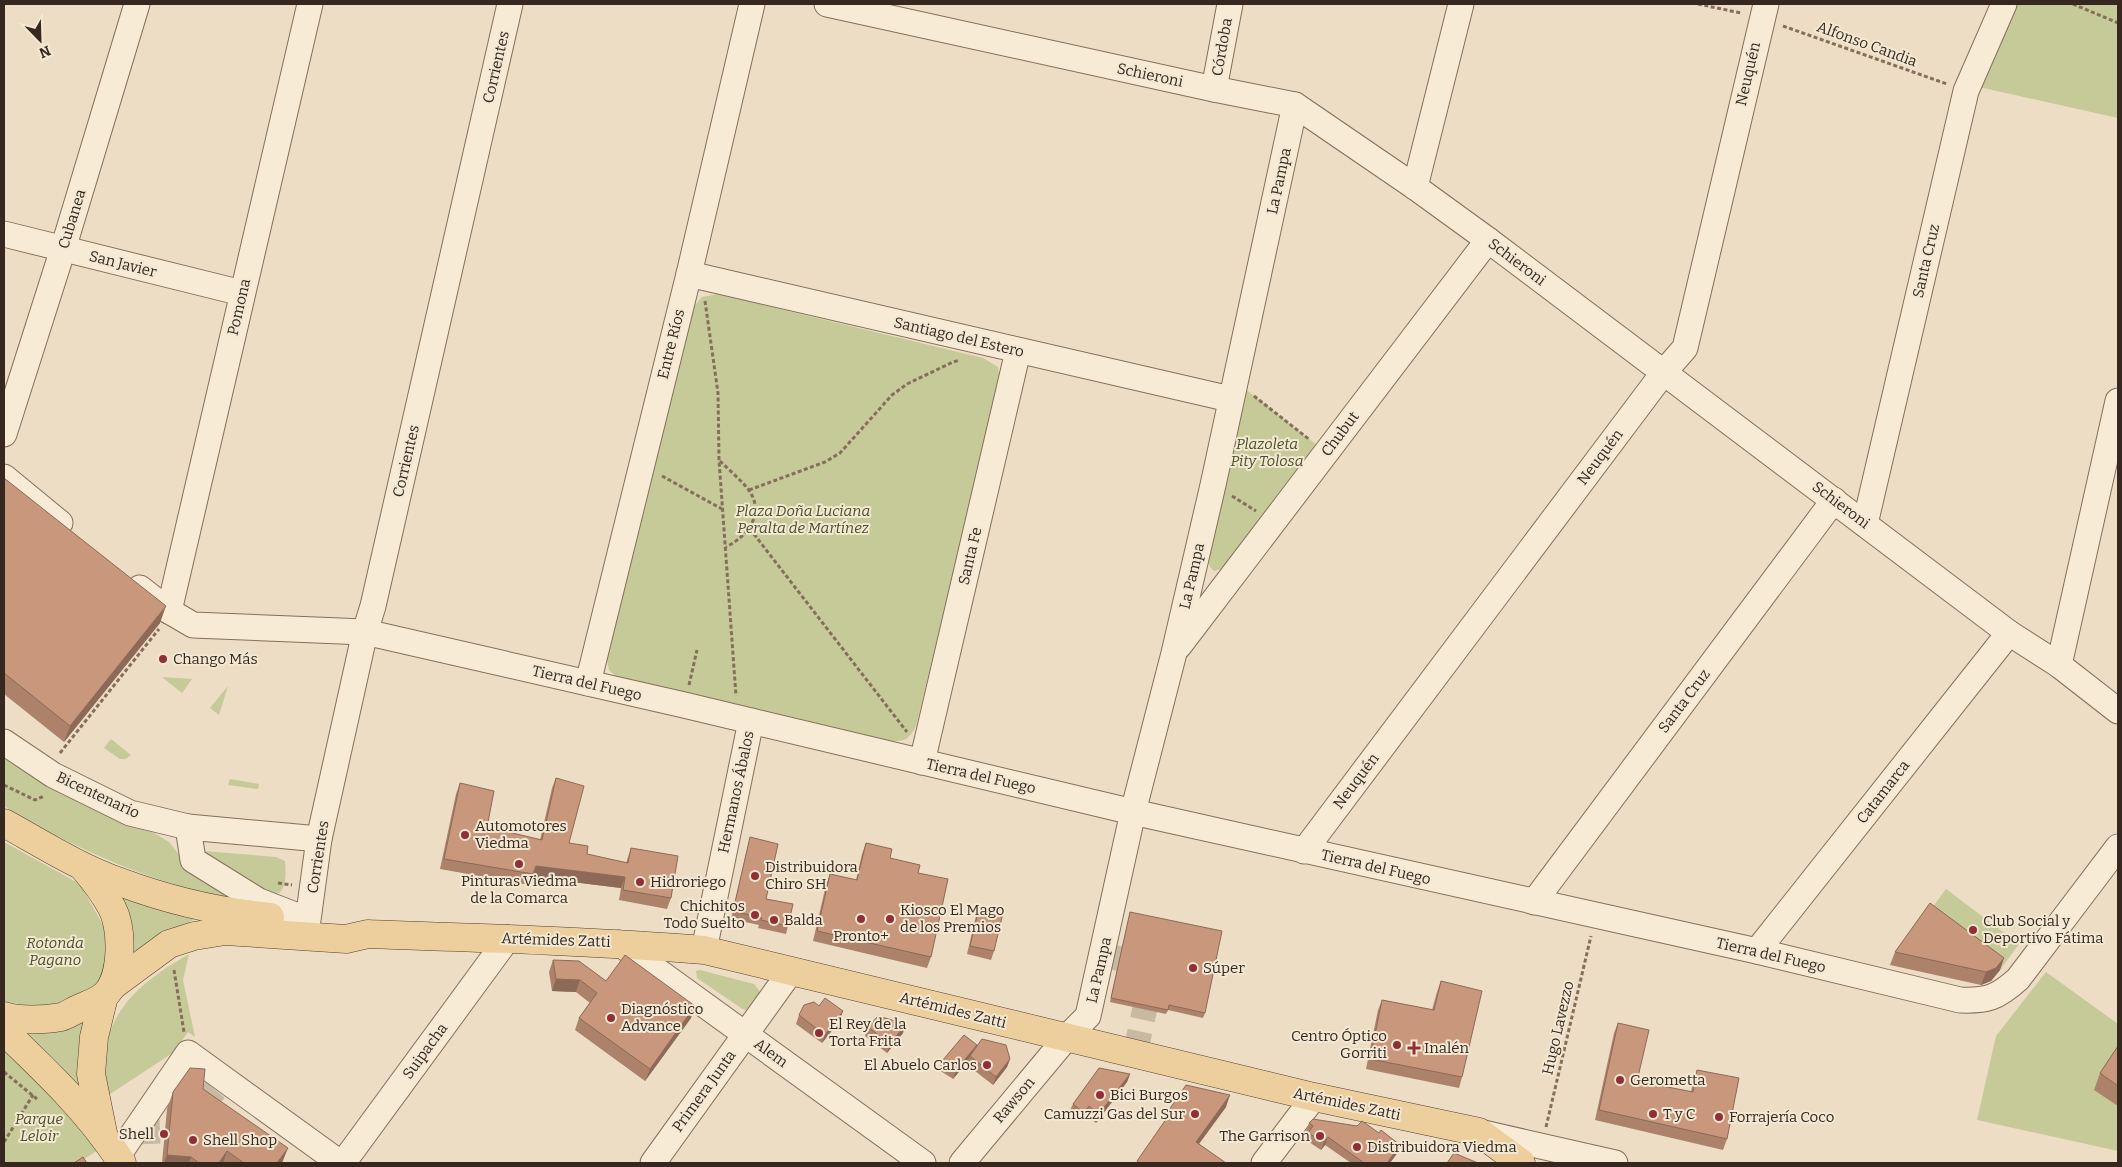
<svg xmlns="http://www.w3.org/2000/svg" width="2122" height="1167" font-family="Bitter,serif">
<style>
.green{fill:#c6c998}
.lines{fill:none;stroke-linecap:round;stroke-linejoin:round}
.minor-tunnel{stroke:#c8b9a3;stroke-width:25;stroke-dasharray:25 12;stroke-linecap:butt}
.minor-casing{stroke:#856f5b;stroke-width:27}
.major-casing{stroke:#533e2f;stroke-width:29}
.path{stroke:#856f5b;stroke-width:3;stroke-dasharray:4 2.5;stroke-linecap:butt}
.minor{stroke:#f7ebd6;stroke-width:25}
.major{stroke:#edcf9d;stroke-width:28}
.wall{fill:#ac826b}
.shaded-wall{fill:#8c6a57}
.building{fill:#c8977c;stroke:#8c6a57}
.poi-dot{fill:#912f35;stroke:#f3e8d3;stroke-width:2}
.labels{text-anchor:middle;stroke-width:4;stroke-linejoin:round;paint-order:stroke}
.street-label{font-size:15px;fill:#36281f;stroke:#f3e8d3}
.park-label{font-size:15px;font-style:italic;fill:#495126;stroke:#f3e8d3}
.poi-label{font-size:15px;fill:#36281f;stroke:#f3e8d3;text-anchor:start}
</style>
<rect width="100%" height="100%" fill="#ecddc4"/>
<g class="green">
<polygon points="2017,4 2118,4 2118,118 1979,87"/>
<path d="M718 294 983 358 998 367 1000 383 916 726C909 740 903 742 888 741L620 680 609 670 606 656 690 311 702 297Z"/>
<polygon points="1244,388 1317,445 1224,568 1214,571 1210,567 1208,559"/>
<polygon points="162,677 192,679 182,693"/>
<polygon points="228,686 219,715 210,708"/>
<polygon points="111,739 131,755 126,759 120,759 104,748"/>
<path d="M4 750 125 821 156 834 169 842 189 867 237 900C154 884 76 850 4 806Z"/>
<polygon points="230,779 259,784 258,789 228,785"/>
<polygon points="4,842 80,884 108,934 108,969 101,983 59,1006 38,1008 4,1001"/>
<path d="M204 851 276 857 285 861C286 874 287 894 272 896L200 857Z"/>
<polygon points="1946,889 2019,944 2000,970 1926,916"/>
<polygon points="120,891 195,916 195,919 152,941 139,952 131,949"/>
<path d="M189 954 183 980 195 1037 188 1032 174 1052 104 1098C104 1085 103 1072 104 1060 108 1007 147 978 189 954Z"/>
<polygon points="700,970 754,984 762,994 748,1011 741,1008 697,978 696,971"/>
<polygon points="2046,972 2118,1024 2118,1151 1977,1120 1996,1036"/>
<polygon points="82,1021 89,1024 83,1093 22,1036 25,1031"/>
<polygon points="4,1046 102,1148 77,1163 4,1163"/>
</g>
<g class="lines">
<g class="minor-tunnel">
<polyline points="1102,955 1141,963 1150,985 1135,1054"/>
<polyline points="135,1132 182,1130 224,1079"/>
</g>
<defs>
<g id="minor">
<polyline points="827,4 1214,89 1295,105 1415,187 1488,240 2009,633 2059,665 2118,711"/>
<polyline points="1214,89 1230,4"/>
<polyline points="1415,187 1461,4"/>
<polyline points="4,234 242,293"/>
<polyline points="689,274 1230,399"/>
<polyline points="4,434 63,249 137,4"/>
<polyline points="4,477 60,523"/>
<polyline points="1865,524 1966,91 2004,4"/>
<path d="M140 588 169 611 193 625 365 632 684 705 1133 812 1757 951 1960 1000C1987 1001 1997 998 2018 979L2118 847"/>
<polyline points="169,611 310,4"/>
<polyline points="1179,646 1488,240"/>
<polyline points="2059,665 2118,401"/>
<polyline points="588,683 689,274 752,4"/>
<polyline points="4,742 53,775 130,813 188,827 319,839"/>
<polyline points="922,762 1018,351"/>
<polyline points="188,827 193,860 259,901 308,920 319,839 365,632 373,606 510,4"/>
<polyline points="1304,851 1664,372 1685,348 1766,4"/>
<polyline points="1534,902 1834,500"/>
<polyline points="619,943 923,1163"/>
<polyline points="704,950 751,721"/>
<polyline points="1757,951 2009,633"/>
<polyline points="1479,1132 1615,1163"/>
<polyline points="117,1157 188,1053 340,1163"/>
<polyline points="343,1163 508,938"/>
<polyline points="653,1163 791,971"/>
<polyline points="962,1163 1067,1037 1088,1016 1133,812 1174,653 1213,485 1295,105"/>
<polyline points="1264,1163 1314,1097"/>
</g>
<g id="major">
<path d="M4 823C42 844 80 868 120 882 168 900 219 912 270 917"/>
<path d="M112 986 169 944 194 936 225 931 346 939 368 934C480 938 592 941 704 950L1314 1097 1479 1132 1521 1163"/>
<path d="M4 1016C18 1021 45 1020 61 1017 66 1016 73 1011 78 1009 86 1005 99 1001 105 995 123 978 123 929 112 908 104 893 94 880 83 867"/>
<path d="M4 1031C47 1072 90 1113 122 1163"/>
<polyline points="103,1133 91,1074 94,1037 104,996"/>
</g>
</defs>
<use href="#minor" class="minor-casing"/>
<use href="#major" class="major-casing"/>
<g class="path">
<polyline points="1698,4 1741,13"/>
<polyline points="2073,4 2118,23"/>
<polyline points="1783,26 1947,84"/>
<polyline points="705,301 718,393 719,460 736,696"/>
<polyline points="1254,396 1310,440"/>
<path d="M720 461C729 470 740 479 748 489 766 513 748 536 726 547"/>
<polyline points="662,476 722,509"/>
<polyline points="749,490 825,462 840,453 892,395 907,384 953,362 960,360"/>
<polyline points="1232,496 1256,511"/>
<polyline points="750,529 907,732"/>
<polyline points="689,685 697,650"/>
<polyline points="60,753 159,629"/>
<polyline points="4,785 35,800 44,796"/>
<polyline points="278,883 292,885"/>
<polyline points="174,970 184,1032"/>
<polyline points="4,1072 37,1099"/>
<polyline points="1546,1127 1591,936"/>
<polyline points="4,1142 33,1095"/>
</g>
<use href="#minor" class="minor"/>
<use href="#major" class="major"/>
</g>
<g class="wall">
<polygon points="4,478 160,623 64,742 4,694"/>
<polygon points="556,778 569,843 587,854 626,863 631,848 671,898 667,909 619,900 621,888 532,877 529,885 440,869 456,794 460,783 487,827 540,840 552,788"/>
<polygon points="750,837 766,899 788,926 786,934 758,928 759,925 731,919 748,845"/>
<polygon points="866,843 890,858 918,873 931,957 927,968 813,941 826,885 830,874 856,880 862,854"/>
<polygon points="979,908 994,951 991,960 967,954 976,916"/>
<polygon points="1130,912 1205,1013 1203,1018 1168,1010 1166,1014 1110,1002"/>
<polygon points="1895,952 2000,970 1991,981 1981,985 1890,965"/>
<polygon points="553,960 606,981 691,1018 645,1081 575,1030 579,1018 590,1003 576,992 552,991 549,972"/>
<polygon points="1441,981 1462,1077 1459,1088 1366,1069 1378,1010 1382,1000 1432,1010 1437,992"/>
<polygon points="799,1015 840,1020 822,1043 796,1024"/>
<polygon points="1618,1023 1637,1081 1691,1092 1693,1080 1697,1070 1727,1139 1723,1150 1595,1120 1614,1033"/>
<polygon points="868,1027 903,1033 887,1053 865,1036"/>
<polygon points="977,1045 1010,1059 1007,1067 993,1085 966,1064 967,1062 953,1079 939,1070 942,1061"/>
<polygon points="2118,1046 2118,1106 2094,1090 2100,1073"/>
<polygon points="1130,1074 1127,1082 1096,1123 1086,1115 1081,1121 1069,1112 1073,1104"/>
<polygon points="203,1089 282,1163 162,1163 167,1109 173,1092"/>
<polygon points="1226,1107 1199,1144 1226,1163 1136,1163 1165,1122 1169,1110"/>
<polygon points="1309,1123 1379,1133 1400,1145 1398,1152 1390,1163 1351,1163 1325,1145 1321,1150 1306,1140 1309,1132 1306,1131"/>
</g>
<g class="shaded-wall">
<polygon points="166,606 160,623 64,742 70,726"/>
<polygon points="536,866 625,877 621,888 532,877"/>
<polygon points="2004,958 2000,970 1991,981 1981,985 1986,972"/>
<polygon points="556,979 580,980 576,992 552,991"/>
<polygon points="695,1006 691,1018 645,1081 650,1069"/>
<polygon points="843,1011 840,1020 822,1043 825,1035"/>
<polygon points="906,1024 903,1033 887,1053 890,1044"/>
<polygon points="977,1045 970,1056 967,1062 953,1079 956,1070"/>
<polygon points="1010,1059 1007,1067 993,1085 996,1077"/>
<polygon points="1130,1074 1127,1082 1096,1123 1099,1114"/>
<polygon points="1230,1095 1226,1107 1192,1153 1196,1142"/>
<polygon points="1089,1106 1086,1115 1081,1121 1084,1113"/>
<polygon points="1328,1137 1325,1145 1321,1150 1324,1142"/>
<polygon points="1400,1145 1398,1152 1390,1163 1387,1163"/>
<polygon points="288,1148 282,1163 277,1163"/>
<polygon points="227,1151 223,1163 219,1163"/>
<polygon points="167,1155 191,1157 189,1163 164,1163"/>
</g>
<g class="building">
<polygon points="4,478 166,606 70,726 4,673"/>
<polygon points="556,778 584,786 569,843 588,846 587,854 628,863 631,848 678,856 671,898 623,890 625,877 536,866 533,874 444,859 460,783 494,791 487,827 542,840"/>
<polygon points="750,837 778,844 766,899 793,904 788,926 761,920 762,918 733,911"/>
<polygon points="866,843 892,849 890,858 920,865 918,873 948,879 931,957 817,931 830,874 857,880"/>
<polygon points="1930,903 2004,958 1996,968 1986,972 1895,952"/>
<polygon points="979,908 1003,913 994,951 970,946"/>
<polygon points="1130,912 1222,931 1205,1013 1169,1005 1168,1010 1111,998"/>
<polygon points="625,955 695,1006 650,1069 579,1018 597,993 580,980 556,979 553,960 579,961 606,981"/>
<polygon points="1441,981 1482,991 1462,1077 1370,1059 1382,1000 1434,1010"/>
<polygon points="825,998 843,1011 825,1035 799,1015 804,1005 814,1002 819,1006"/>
<polygon points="878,1016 906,1024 890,1044 868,1027"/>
<polygon points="1618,1023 1649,1030 1637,1081 1693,1092 1697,1070 1739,1078 1727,1139 1599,1110"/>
<polygon points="964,1035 977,1045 956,1070 942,1061"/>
<polygon points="982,1039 1006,1045 1010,1059 996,1077 970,1056"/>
<polygon points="2118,1046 2118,1086 2100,1073"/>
<polygon points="190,1068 205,1069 203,1089 288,1148 277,1163 244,1163 227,1151 219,1163 199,1163 191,1157 167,1155 173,1092"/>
<polygon points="1099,1068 1130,1074 1099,1114 1089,1106 1084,1113 1073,1104"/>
<polygon points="1186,1085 1230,1095 1196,1142 1226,1163 1140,1163 1137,1161 1171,1112 1169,1110"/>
<polygon points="1313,1119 1357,1126 1362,1121 1379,1133 1381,1130 1400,1145 1387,1163 1364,1163 1328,1137 1324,1142 1308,1133 1313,1126 1309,1123"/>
<polygon points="1454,1153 1478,1163 1447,1163"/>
<polygon points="83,1157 87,1163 74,1163"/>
</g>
<g class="poi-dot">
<circle cx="163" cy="659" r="5"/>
<circle cx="465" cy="835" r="5"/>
<circle cx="519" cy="864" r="5"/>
<circle cx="755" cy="876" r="5"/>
<circle cx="640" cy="882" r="5"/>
<circle cx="755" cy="915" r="5"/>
<circle cx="861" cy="919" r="5"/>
<circle cx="890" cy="919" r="5"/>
<circle cx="774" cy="920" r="5"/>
<circle cx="1973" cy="930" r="5"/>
<circle cx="1193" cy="968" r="5"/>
<circle cx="611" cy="1018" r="5"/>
<circle cx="819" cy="1033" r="5"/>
<circle cx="1397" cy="1045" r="5"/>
<path d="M1411.5 1040.5h5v5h5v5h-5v5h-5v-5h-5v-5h5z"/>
<circle cx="987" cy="1065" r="5"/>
<circle cx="1620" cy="1080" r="5"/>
<circle cx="1100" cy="1095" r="5"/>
<circle cx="1195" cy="1114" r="5"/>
<circle cx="1653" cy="1114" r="5"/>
<circle cx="1719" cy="1117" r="5"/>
<circle cx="164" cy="1134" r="5"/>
<circle cx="1320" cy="1136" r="5"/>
<circle cx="193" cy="1140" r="5"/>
<circle cx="1357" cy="1147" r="5"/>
</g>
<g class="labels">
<g class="street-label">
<text transform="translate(1867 44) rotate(20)" y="5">Alfonso Candia</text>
<text transform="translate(1222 47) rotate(-80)" y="5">Córdoba</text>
<text transform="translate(496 67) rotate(-77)" y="5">Corrientes</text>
<text transform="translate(1748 74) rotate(-77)" y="5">Neuquén</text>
<text transform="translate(1150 75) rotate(12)" y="5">Schieroni</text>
<text transform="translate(1279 181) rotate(-78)" y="5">La Pampa</text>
<text transform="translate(72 219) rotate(-73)" y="5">Cubanea</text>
<text transform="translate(1926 261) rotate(-77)" y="5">Santa Cruz</text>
<text transform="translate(1517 262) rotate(37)" y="5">Schieroni</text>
<text transform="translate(123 264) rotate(14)" y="5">San Javier</text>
<text transform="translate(239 307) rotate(-77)" y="5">Pomona</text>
<text transform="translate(959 337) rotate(13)" y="5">Santiago del Estero</text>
<text transform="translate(671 344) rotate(-76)" y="5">Entre Ríos</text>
<text transform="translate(1340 434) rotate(-53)" y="5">Chubut</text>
<text transform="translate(1600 457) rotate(-53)" y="5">Neuquén</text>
<text transform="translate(406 461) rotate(-77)" y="5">Corrientes</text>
<text transform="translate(1841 505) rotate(37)" y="5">Schieroni</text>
<text transform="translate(970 556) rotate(-77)" y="5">Santa Fe</text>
<text transform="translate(1192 576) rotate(-77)" y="5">La Pampa</text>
<text transform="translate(587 683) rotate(13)" y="5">Tierra del Fuego</text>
<text transform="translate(1684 701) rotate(-53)" y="5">Santa Cruz</text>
<text transform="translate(981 776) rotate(13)" y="5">Tierra del Fuego</text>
<text transform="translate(1356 781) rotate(-53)" y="5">Neuquén</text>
<text transform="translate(736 792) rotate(-78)" y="5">Hermanos Ábalos</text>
<text transform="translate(1883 792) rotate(-52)" y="5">Catamarca</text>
<text transform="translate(98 795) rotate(25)" y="5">Bicentenario</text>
<text transform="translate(318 857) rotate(-81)" y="5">Corrientes</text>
<text transform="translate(1376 867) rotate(13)" y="5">Tierra del Fuego</text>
<text transform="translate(556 940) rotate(2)" y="5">Artémides Zatti</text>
<text transform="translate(1771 955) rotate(13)" y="5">Tierra del Fuego</text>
<text transform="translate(1099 970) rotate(-77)" y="5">La Pampa</text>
<text transform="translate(953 1010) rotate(14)" y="5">Artémides Zatti</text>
<text transform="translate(1558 1028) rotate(-77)" y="5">Hugo Lavezzo</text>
<text transform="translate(425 1051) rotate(-54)" y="5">Suipacha</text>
<text transform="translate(771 1053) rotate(36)" y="5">Alem</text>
<text transform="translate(704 1091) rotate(-54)" y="5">Primera Junta</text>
<text transform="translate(1014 1100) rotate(-50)" y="5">Rawson</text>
<text transform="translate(1347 1104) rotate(12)" y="5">Artémides Zatti</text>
</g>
<g class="park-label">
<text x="1267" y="449">Plazoleta<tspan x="1267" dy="17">Pity Tolosa</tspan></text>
<text x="803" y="516">Plaza Doña Luciana<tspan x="803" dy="17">Peralta de Martínez</tspan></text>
<text x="55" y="948">Rotonda<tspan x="55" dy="17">Pagano</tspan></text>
<text x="39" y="1124">Parque<tspan x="39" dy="17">Leloir</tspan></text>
</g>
<g class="poi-label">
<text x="173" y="664">Chango Más</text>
<text x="475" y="831">Automotores<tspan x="475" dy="17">Viedma</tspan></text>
<text x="765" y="872">Distribuidora<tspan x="765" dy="17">Chiro SH</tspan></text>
<text x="519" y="886" text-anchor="middle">Pinturas Viedma<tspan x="519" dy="17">de la Comarca</tspan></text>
<text x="650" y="887">Hidroriego</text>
<text x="745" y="911" text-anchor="end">Chichitos<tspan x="745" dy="17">Todo Suelto</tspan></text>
<text x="900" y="915">Kiosco El Mago<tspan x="900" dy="17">de los Premios</tspan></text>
<text x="784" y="925">Balda</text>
<text x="1983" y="926">Club Social y<tspan x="1983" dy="17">Deportivo Fátima</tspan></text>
<text x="861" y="941" text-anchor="middle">Pronto+</text>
<text x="1203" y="973">Súper</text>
<text x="621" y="1014">Diagnóstico<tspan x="621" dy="17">Advance</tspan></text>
<text x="829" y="1029">El Rey de la<tspan x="829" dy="17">Torta Frita</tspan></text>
<text x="1387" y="1041" text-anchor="end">Centro Óptico<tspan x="1387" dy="17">Gorriti</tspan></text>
<text x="1424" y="1053">Inalén</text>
<text x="977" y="1070" text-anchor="end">El Abuelo Carlos</text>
<text x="1630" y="1085">Gerometta</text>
<text x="1110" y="1100">Bici Burgos</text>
<text x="1185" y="1119" text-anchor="end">Camuzzi Gas del Sur</text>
<text x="1663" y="1119">T y C</text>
<text x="1729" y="1122">Forrajería Coco</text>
<text x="154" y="1139" text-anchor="end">Shell</text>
<text x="1310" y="1141" text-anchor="end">The Garrison</text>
<text x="203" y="1145">Shell Shop</text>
<text x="1367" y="1152">Distribuidora Viedma</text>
</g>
</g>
<rect width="2122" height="1167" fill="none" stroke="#36281f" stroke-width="10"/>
<g transform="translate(40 40) rotate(157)" stroke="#f3e8d3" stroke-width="4" paint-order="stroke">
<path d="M0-4L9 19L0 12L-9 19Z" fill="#36281f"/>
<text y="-8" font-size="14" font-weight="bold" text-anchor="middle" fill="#36281f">N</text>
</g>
</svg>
